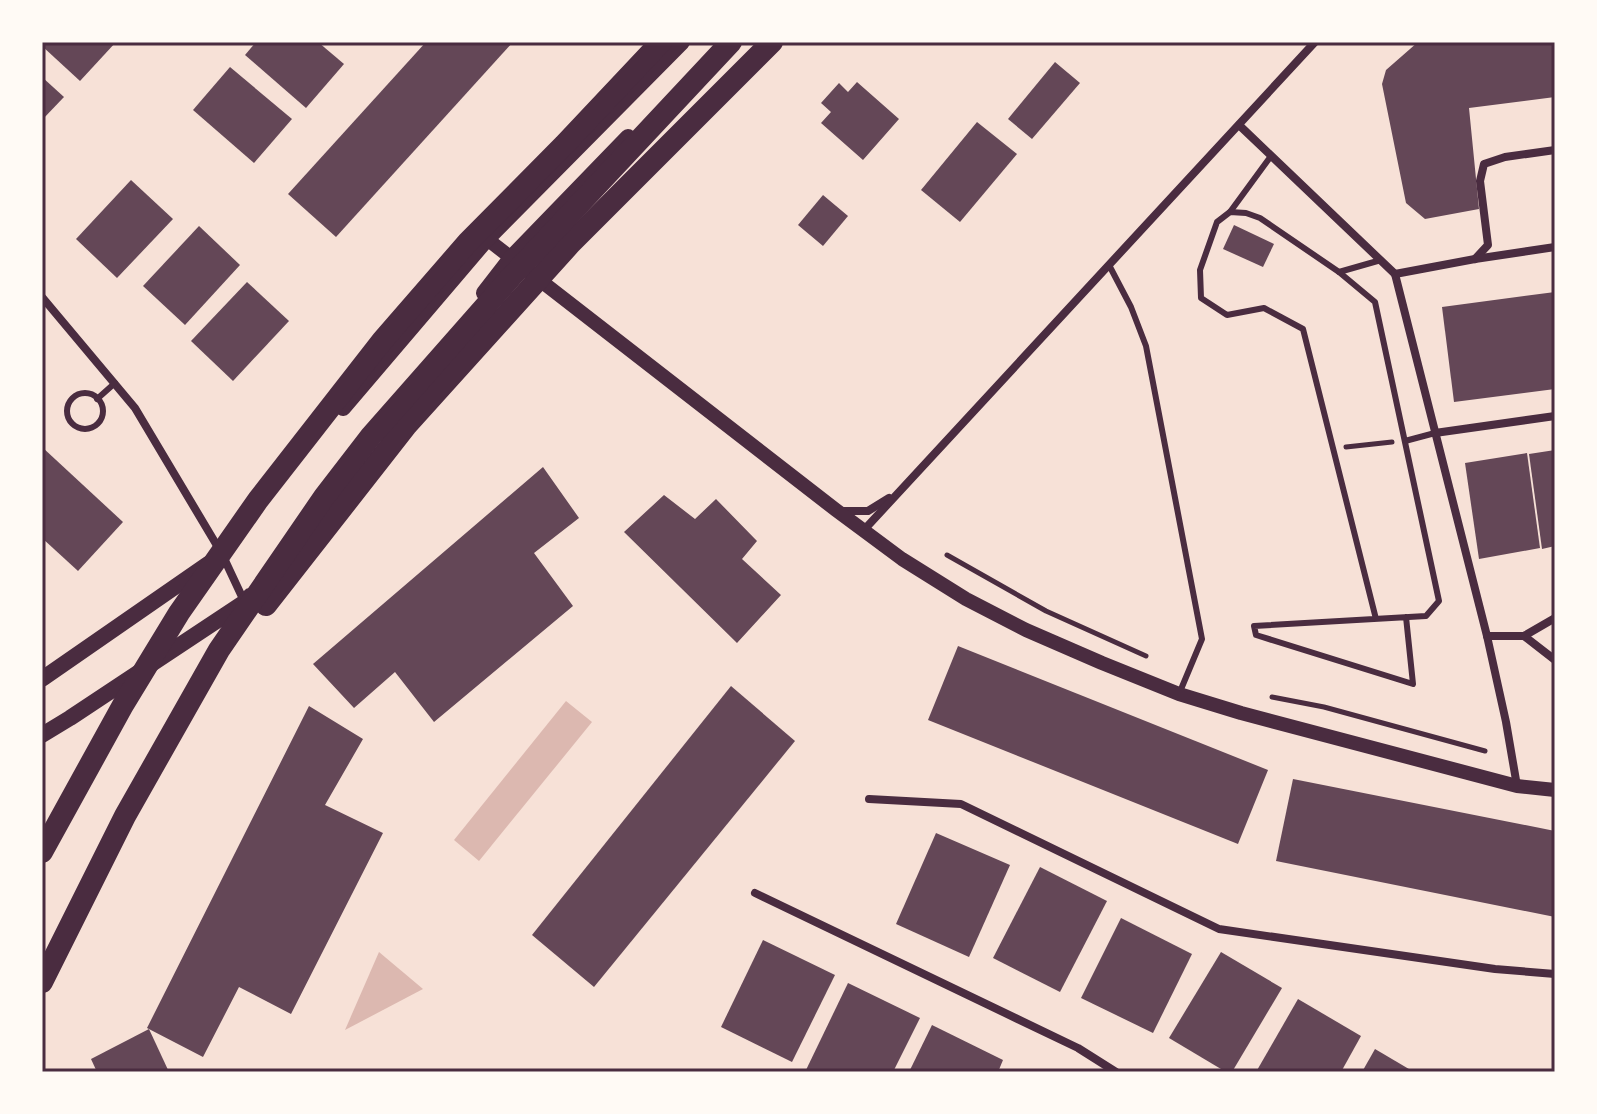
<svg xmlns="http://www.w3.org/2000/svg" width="1597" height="1114" font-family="'DejaVu Sans',sans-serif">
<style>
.water{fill:#dcb8b0}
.building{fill:#644757}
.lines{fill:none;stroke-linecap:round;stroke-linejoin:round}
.path{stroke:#4a2c40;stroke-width:5}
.service{stroke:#4a2c40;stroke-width:6}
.minor{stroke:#4a2c40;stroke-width:8}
.tertiary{stroke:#4a2c40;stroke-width:14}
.secondary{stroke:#4a2c40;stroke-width:16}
.motorway{stroke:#4a2c40;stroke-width:22}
.neatline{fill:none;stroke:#4a2c40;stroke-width:3}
</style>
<rect width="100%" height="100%" fill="#f7e1d7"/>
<g class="water">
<polygon points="566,701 592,722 479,861 454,840"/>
<polygon points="379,952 423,989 345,1030"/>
</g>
<g class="building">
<polygon points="42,42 116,42 80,81 42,46"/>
<polygon points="256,42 318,42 344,64 306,108 245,55"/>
<polygon points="426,42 513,42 336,237 288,194"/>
<polygon points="1418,42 1555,42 1555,97 1469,108 1479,209 1425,219 1406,203 1382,84 1386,70"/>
<polygon points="1055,62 1080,83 1032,139 1008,119"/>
<polygon points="230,67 292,119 254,163 193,110"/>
<polygon points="42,77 64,97 42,120"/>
<polygon points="857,82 899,119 863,160 821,123 831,112 821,103 839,83 848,92"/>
<polygon points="977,122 1017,154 960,222 921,190"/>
<polygon points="131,180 173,219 117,278 76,239"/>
<polygon points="823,195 848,216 823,246 798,225"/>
<polygon points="1234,225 1274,244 1263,267 1223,249"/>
<polygon points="199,226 240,265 185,325 143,286"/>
<polygon points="247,282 289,321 233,381 191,341"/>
<polygon points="1555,292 1555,389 1454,402 1442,307"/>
<polygon points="42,447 123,522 78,571 42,538"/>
<polygon points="1555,450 1555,546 1542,549 1529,454"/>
<polygon points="1527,453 1540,548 1479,559 1465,463"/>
<polygon points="543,467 579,518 534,553 573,606 434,722 395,672 354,708 313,664"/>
<polygon points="664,495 695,519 716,499 757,541 742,559 781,595 737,643 624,532"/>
<polygon points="958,646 1268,770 1238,844 928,720"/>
<polygon points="731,686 795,741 594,987 532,935"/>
<polygon points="309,706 363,739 325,805 383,833 291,1014 239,987 203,1057 147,1028"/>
<polygon points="1293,779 1555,831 1555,917 1276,861"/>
<polygon points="936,833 1010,865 969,957 896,924"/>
<polygon points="1040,867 1107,901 1060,992 993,958"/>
<polygon points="1121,918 1192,954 1153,1033 1081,998"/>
<polygon points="763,940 835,975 792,1062 721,1027"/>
<polygon points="1221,952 1282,988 1232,1072 1226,1072 1169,1038"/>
<polygon points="848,983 920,1018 893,1072 810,1072 806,1070"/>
<polygon points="1298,999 1361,1036 1341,1072 1256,1072"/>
<polygon points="932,1025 1003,1060 998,1072 909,1072"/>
<polygon points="149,1029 169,1072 97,1072 91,1059"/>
<polygon points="1375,1049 1414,1072 1362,1072"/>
</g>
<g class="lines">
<g class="path">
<polyline points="1346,447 1392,442"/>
<polyline points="947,555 1046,611 1146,656"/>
<polyline points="1272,697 1324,707 1485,751"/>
</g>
<g class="service">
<polyline points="1230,212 1271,156"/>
<polyline points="1109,265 1131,307 1146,346 1202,639 1179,694"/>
<polyline points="1339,272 1381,260"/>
<circle cx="85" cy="411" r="18"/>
<polyline points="97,399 115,383"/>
<polyline points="1405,441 1435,433"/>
<polyline points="1376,619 1303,329 1264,308 1227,315 1201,298 1200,270 1217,222 1230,212 1246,213 1260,218 1339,272 1375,302 1439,601 1426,616 1254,626 1256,635 1413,684 1406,617"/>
</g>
<g class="minor">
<polyline points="1239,125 1395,274 1487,636 1506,722 1517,786"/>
<polyline points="1475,259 1488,245 1480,181 1484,164 1505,157 1555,150"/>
<polyline points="1395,274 1475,259 1555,247"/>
<polyline points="42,297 135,408 222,554 244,601"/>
<polyline points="1435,433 1555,416"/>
<polyline points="842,511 868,511 889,498"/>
<polyline points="863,531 1315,42"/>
<polyline points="1487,636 1524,636 1555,618"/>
<polyline points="1524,636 1555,660"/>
<polyline points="869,799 961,804 1219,929 1495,969 1555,974"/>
<polyline points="755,893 1078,1048 1116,1072"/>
</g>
<polyline class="tertiary" points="487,239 836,510 902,559 966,599 1026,630 1102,663 1179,694 1241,713 1517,786 1555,790"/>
<g class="secondary">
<polyline points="484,293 511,258 628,137"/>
<polyline points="343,408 487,239 682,42"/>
<polyline points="42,679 208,564"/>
<polyline points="42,735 70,718 245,602 250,596"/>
</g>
<g class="motorway">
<polyline points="266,605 406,426 571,243 772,42"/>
<polyline points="42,852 123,705 179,613 258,500 382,341 468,242 564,145 661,42"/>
<polyline points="42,982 125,816 219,650 324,497 371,436 512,276 731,42"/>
</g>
</g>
<rect width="1597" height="1114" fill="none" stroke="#fffaf5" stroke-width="88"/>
<rect x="44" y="44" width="1509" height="1026" class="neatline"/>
</svg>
